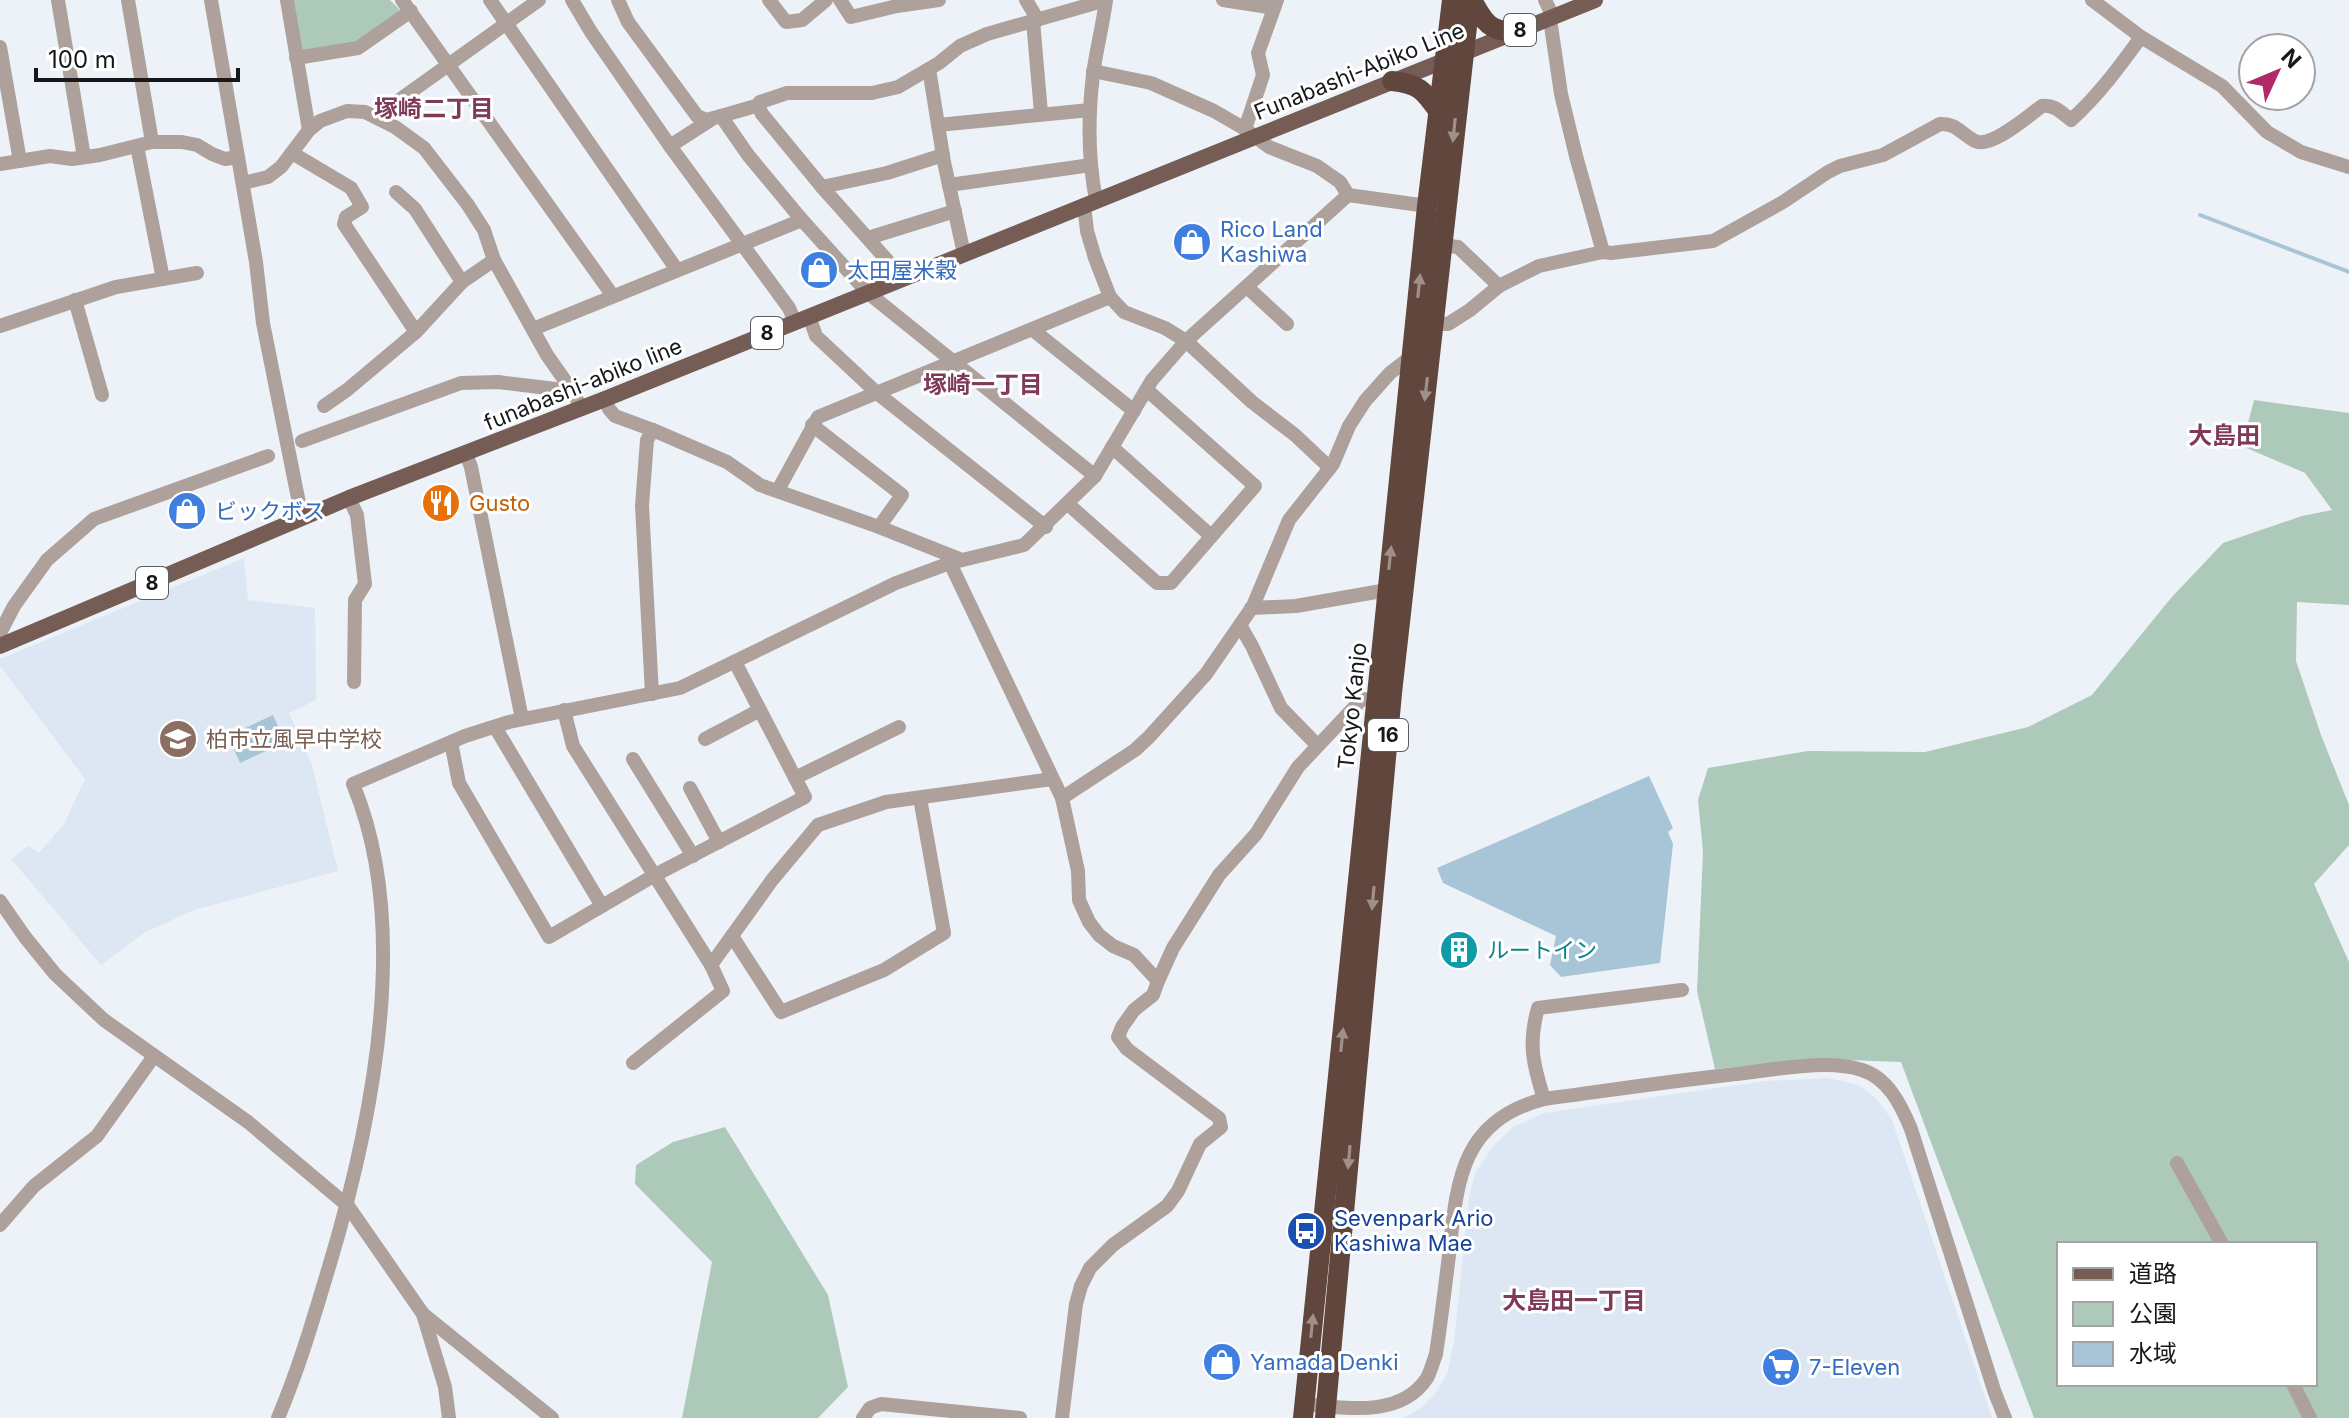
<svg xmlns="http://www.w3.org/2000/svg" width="2349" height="1418" font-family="Inter,'Noto Sans JP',sans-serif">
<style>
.built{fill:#dce7f3}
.green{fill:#adc9b9;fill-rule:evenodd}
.water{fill:#a8c5d7}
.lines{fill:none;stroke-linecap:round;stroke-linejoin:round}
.stream{stroke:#a8c5d7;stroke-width:4}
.minor{stroke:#aea09b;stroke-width:14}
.major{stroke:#755d55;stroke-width:16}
.highway{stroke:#60463c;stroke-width:20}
.oneway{fill:#a0908a}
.labels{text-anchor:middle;stroke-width:6;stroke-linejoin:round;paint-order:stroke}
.shield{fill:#fff;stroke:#5d5d5f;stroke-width:2}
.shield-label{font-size:20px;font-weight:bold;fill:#17181a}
.street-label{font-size:22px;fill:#17181a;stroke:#fff}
.shop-label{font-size:22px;fill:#366cbe;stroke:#fff;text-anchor:start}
.food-label{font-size:22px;fill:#c56008;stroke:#fff;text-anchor:start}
.education-label{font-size:22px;fill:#785e54;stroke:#fff;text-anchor:start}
.culture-label{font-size:22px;fill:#0d838f;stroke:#fff;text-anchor:start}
.transit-label{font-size:22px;fill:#164399;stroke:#fff;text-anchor:start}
.neighbourhood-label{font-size:24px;font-weight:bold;fill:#7e3a56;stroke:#fff}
</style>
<rect width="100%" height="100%" fill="#edf2f8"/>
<g class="built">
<polygon points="244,558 248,600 315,608 316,700 289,713 312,765 338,871 194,910 144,933 101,965 11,859 29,846 39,853 64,824 85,779 0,666 0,659"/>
<polygon points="1829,1078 1859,1085 1877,1099 1892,1120 1992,1418 1403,1418 1422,1407 1434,1395 1447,1374 1454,1342 1469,1198 1475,1174 1493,1146 1513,1127 1544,1113 1765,1081"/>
</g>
<g class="green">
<polygon points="294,0 390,0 401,11 357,45 302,54"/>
<path d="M2254 400 2349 413V605L2297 602 2296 661 2321 735 2349 805V845L2314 884 2349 962V1418H2034L1901 1062 1819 1059 1715 1069 1697 991 1703 852 1698 800 1708 768 1808 751 1925 752 2028 727 2092 695 2171 598 2223 543 2302 516 2332 510 2305 473 2242 446ZM2059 1244H2315V1384H2059Z"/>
<polygon points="725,1127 828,1295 848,1387 818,1418 682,1418 712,1262 635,1184 636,1165 673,1142"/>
</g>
<g class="water">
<polygon points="273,715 285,742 240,763 228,736"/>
<polygon points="1649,776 1673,828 1668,832 1673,844 1660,963 1561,977 1550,965 1556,936 1443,883 1437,868"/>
</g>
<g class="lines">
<polyline class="stream" points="2200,215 2349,272"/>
<g class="minor">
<polyline points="58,0 84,157"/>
<polyline points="128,0 152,142"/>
<polyline points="211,0 256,262 263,323 302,518"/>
<polyline points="287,0 309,130"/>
<polyline points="402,0 613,296"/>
<polyline points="490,0 677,270"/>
<polyline points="572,0 591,32 670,146 789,308 795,322"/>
<polyline points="618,0 628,22 697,116 706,120 721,116 748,155 802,220 867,292 1095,476"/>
<polyline points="769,0 786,22 802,20 826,0"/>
<polyline points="840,0 851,17 897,6 939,0"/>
<polyline points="1026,0 1038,20"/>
<polyline points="1223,0 1274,8"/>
<polyline points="1545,0 1553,17"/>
<polyline points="2092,0 2141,37 2222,86 2267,132 2301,152 2349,167"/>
<polyline points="1550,19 1561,94 1576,156 1603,252"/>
<polyline points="1033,21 1041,113"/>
<polyline points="0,47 20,161"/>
<polyline points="296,58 358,48 411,11"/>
<polyline points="929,69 944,162 964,254"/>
<polyline points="1093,71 1151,83 1214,111 1245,129 1269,147 1317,166 1340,182 1348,195"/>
<polyline points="377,116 539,0"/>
<polyline points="721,116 759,105"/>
<polyline points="938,125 1090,110"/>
<polyline points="1245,129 1263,75 1258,53 1277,0"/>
<polyline points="137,146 163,279"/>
<polyline points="670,146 712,119"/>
<polyline points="292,153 351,188 362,207 346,217 344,224 416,332"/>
<polyline points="0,164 50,156 72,159 100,155 152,142 182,142 197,145 212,154 225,159 238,157"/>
<polyline points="243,183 268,177 281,167 309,130 320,121 347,111 365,112 395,127 424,148 468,205 484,230 494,260 547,355 575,395 581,409"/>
<polyline points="949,185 1091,165"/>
<polyline points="822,187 887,173 943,155"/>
<polyline points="396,192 415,209 462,282"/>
<path d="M1096 200C1088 159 1088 116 1093 75 1096 50 1103 25 1106 0"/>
<polyline points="1084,205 1087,231 1095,258 1110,297 1124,312 1165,328 1186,341 1252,402 1295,435 1330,468"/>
<polyline points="868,238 955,211"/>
<path d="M1442 245 1458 247 1499 286 1539 266 1603 252 1611 253 1713 241 1783 202 1828 172 1840 166 1883 155 1940 124C1957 123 1961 134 1975 141 1991 149 2028 116 2042 106 2054 104 2062 113 2071 120 2098 96 2120 66 2141 37"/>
<polyline points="898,280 894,268 822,187 762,114 759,108 760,102 787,93 872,93 898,87 939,63 960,46 987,34 1106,0"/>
<polyline points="1247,287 1287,324"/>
<polyline points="75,300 102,395"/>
<polyline points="809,316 816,336 877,393 1046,527"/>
<polyline points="1434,324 1448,324 1470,310 1499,286"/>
<polyline points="0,326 116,287 197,273"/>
<polyline points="533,329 802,220"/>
<polyline points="1033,330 1134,411"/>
<polyline points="605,399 609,409 615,416 653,430 727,462 760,485 879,527 962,560"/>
<polyline points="324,406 347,390 416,332 462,282 494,260"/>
<polyline points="812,425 902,495 879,527"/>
<polyline points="302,441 461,383 498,382 564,390 568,387"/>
<polyline points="1112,447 1211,536"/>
<polyline points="466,454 471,467 522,719"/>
<polyline points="778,490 818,417 1110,297"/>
<polyline points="349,498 357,515 365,584 355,600 354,682"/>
<polyline points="1068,504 1157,583 1171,583 1255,486 1147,390"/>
<polyline points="950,563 1062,798 1078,871 1079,900 1089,922 1099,935 1113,946 1134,955 1158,981 1153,995 1134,1010 1122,1027 1118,1037 1127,1049 1219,1118 1221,1127 1200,1144 1178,1191 1167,1206 1113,1245 1090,1268 1081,1286 1076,1304 1062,1418"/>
<polyline points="1251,608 1296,606 1387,590"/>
<polyline points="1240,625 1252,646 1281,708 1317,745"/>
<polyline points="0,633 14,606 47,560 94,519 268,456"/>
<polyline points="652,694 642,506 647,440 653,430"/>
<polyline points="564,710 573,746 711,965 723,991 633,1063"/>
<polyline points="495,727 602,906"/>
<polyline points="705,739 760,710"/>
<polyline points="451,742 459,783 549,937 655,875 805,797 735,662"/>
<polyline points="633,759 693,856"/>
<polyline points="795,778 899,727"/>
<polyline points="690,788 719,842"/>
<polyline points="1062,798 1135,750 1149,737 1206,674 1253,606 1289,520 1333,464 1349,426 1365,401 1390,373 1412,356"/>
<polyline points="0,901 25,937 55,974 104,1020 248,1122 348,1206 423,1314 445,1387 449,1418"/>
<polyline points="732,936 781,1012 884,970 944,933 920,798"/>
<polyline points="711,965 772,880 818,825 886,802 1052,779"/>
<polyline points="1158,981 1173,948 1219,875 1256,834 1298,767 1362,699 1377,700"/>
<path d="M1544 1099C1533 1064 1528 1044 1538 1008L1682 990"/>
<polyline points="2177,1163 2222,1244"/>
<polyline points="0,1225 34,1186 97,1136 154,1056"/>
<polyline points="423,1314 552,1418"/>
<polyline points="2293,1384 2310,1418"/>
<path d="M1304 1404C1346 1408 1401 1418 1427 1378 1431 1371 1433 1362 1436 1354 1441 1321 1445 1288 1449 1255 1457 1182 1460 1121 1544 1099 1611 1090 1678 1080 1745 1073 1779 1069 1828 1059 1862 1070 1888 1078 1901 1105 1911 1129L1995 1393 2005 1418"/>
<path d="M278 1418C297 1373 311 1327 325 1280 370 1134 414 930 353 784L465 736 509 722 680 688 896 583 950 563 1024 545 1095 476 1152 380 1186 341 1348 195 1427 206"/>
<polyline points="863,1418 870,1408 881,1404 1020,1418"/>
</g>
<polyline class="major" points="0,646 349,498 605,399 1595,0"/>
<g class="highway">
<path d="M1472 0C1484 22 1490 33 1517 31"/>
<path d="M1392 81C1420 84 1424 91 1439 112"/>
<polyline points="1303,1418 1427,206 1452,0"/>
<polyline points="1325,1418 1392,693 1470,0"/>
</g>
</g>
<defs><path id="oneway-solid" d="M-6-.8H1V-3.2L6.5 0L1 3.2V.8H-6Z" transform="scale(2)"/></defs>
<g class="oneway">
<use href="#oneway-solid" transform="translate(1454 130) rotate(96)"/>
<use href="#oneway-solid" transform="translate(1419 286) rotate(-84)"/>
<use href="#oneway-solid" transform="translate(1426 389) rotate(97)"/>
<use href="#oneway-solid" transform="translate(1390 558) rotate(-84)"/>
<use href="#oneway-solid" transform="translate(1373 898) rotate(95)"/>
<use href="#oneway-solid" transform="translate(1342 1040) rotate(-84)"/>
<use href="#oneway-solid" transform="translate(1349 1157) rotate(95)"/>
<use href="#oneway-solid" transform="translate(1312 1326) rotate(-84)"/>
</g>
<defs>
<symbol id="shop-disc" viewBox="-11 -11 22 22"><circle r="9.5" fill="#3f7fe0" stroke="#fff"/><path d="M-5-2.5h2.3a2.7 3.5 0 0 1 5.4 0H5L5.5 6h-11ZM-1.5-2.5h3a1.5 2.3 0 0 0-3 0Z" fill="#fff"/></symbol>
<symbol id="restaurant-disc" viewBox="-11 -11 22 22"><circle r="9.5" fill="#e8710a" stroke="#fff"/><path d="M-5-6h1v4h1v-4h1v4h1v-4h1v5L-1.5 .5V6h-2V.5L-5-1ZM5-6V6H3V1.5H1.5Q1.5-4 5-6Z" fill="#fff"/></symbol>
<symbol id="school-disc" viewBox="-11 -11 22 22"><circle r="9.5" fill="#8d6e63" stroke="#fff"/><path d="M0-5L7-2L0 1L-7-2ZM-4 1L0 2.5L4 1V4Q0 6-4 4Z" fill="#fff"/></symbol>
<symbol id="building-disc" viewBox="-11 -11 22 22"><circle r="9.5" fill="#0f9aa8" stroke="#fff"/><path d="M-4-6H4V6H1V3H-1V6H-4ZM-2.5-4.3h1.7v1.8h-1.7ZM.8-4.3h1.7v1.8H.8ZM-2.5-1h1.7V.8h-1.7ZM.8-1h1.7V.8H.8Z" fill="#fff"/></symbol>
<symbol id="bus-disc" viewBox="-11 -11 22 22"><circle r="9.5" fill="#1a4fb4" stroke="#fff"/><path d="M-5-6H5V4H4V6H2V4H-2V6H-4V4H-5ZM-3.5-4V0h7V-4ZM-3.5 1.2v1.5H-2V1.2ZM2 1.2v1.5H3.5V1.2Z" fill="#fff"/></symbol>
<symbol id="supermarket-disc" viewBox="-11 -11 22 22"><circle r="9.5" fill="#3f7fe0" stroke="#fff"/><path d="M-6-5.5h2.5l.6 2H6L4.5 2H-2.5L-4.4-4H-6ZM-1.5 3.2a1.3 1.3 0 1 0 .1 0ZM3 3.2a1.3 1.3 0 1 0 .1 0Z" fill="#fff"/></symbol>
</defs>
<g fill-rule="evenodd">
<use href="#shop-disc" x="1170" y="220" width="44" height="44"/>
<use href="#shop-disc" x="797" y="248" width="44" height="44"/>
<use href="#restaurant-disc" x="419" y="481" width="44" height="44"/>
<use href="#shop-disc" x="165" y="489" width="44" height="44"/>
<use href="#school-disc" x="156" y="717" width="44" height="44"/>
<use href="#building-disc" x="1437" y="928" width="44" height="44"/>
<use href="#bus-disc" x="1284" y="1209" width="44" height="44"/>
<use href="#shop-disc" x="1200" y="1340" width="44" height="44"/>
<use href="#supermarket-disc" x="1759" y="1345" width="44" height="44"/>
</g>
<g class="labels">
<g class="shield">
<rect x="1504" y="14" width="32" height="32" rx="6"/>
<rect x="751" y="317" width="32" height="32" rx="6"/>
<rect x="136" y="567" width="32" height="32" rx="6"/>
<rect x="1368" y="719" width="40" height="32" rx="6"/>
</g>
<g class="shield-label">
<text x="1520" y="37">8</text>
<text x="767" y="340">8</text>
<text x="152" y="590">8</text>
<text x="1388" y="742">16</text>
</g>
<g class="street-label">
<text transform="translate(1359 71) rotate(-22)" y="8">Funabashi-Abiko Line</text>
<text transform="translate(583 384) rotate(-22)" y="8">funabashi-abiko line</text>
<text transform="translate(1352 706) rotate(-84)" y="8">Tokyo Kanjo</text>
</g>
<g class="shop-label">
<text x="1220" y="237">Rico Land<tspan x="1220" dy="25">Kashiwa</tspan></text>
<text x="847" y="278">太田屋米穀</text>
<text x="215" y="519">ビックボス</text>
<text x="1250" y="1370">Yamada Denki</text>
<text x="1809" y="1375">7-Eleven</text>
</g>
<g class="food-label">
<text x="469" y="511">Gusto</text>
</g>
<g class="education-label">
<text x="206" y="747">柏市立風早中学校</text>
</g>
<g class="culture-label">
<text x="1487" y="958">ルートイン</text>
</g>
<g class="transit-label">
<text x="1334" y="1226">Sevenpark Ario<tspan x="1334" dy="25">Kashiwa Mae</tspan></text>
</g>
<g class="neighbourhood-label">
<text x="434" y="117">塚崎二丁目</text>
<text x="983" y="393">塚崎一丁目</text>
<text x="2224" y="444">大島田</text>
<text x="1574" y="1309">大島田一丁目</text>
</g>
</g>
<rect x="2057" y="1242" width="260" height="144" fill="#ffffff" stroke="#a2a3a3" stroke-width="2"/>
<rect x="2073" y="1268" width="40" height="12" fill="#755d55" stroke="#a2a3a3" stroke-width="2"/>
<text x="2129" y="1282" font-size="24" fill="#17181a">道路</text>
<rect x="2073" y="1302" width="40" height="24" fill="#adc9b9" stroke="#a2a3a3" stroke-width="2"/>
<text x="2129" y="1322" font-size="24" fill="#17181a">公園</text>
<rect x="2073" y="1342" width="40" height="24" fill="#a8c5d7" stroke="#a2a3a3" stroke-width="2"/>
<text x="2129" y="1362" font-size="24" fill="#17181a">水域</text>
<g transform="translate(2277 72) rotate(46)"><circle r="38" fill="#ffffff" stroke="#a2a3a3" stroke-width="2"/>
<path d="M0-6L14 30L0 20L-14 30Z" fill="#b1296b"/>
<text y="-12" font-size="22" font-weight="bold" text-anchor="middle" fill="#17181a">N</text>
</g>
<path d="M36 68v12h202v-12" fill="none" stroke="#17181a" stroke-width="4"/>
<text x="48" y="68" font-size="24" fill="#17181a" stroke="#ffffff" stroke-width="6" paint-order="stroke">100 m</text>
</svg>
